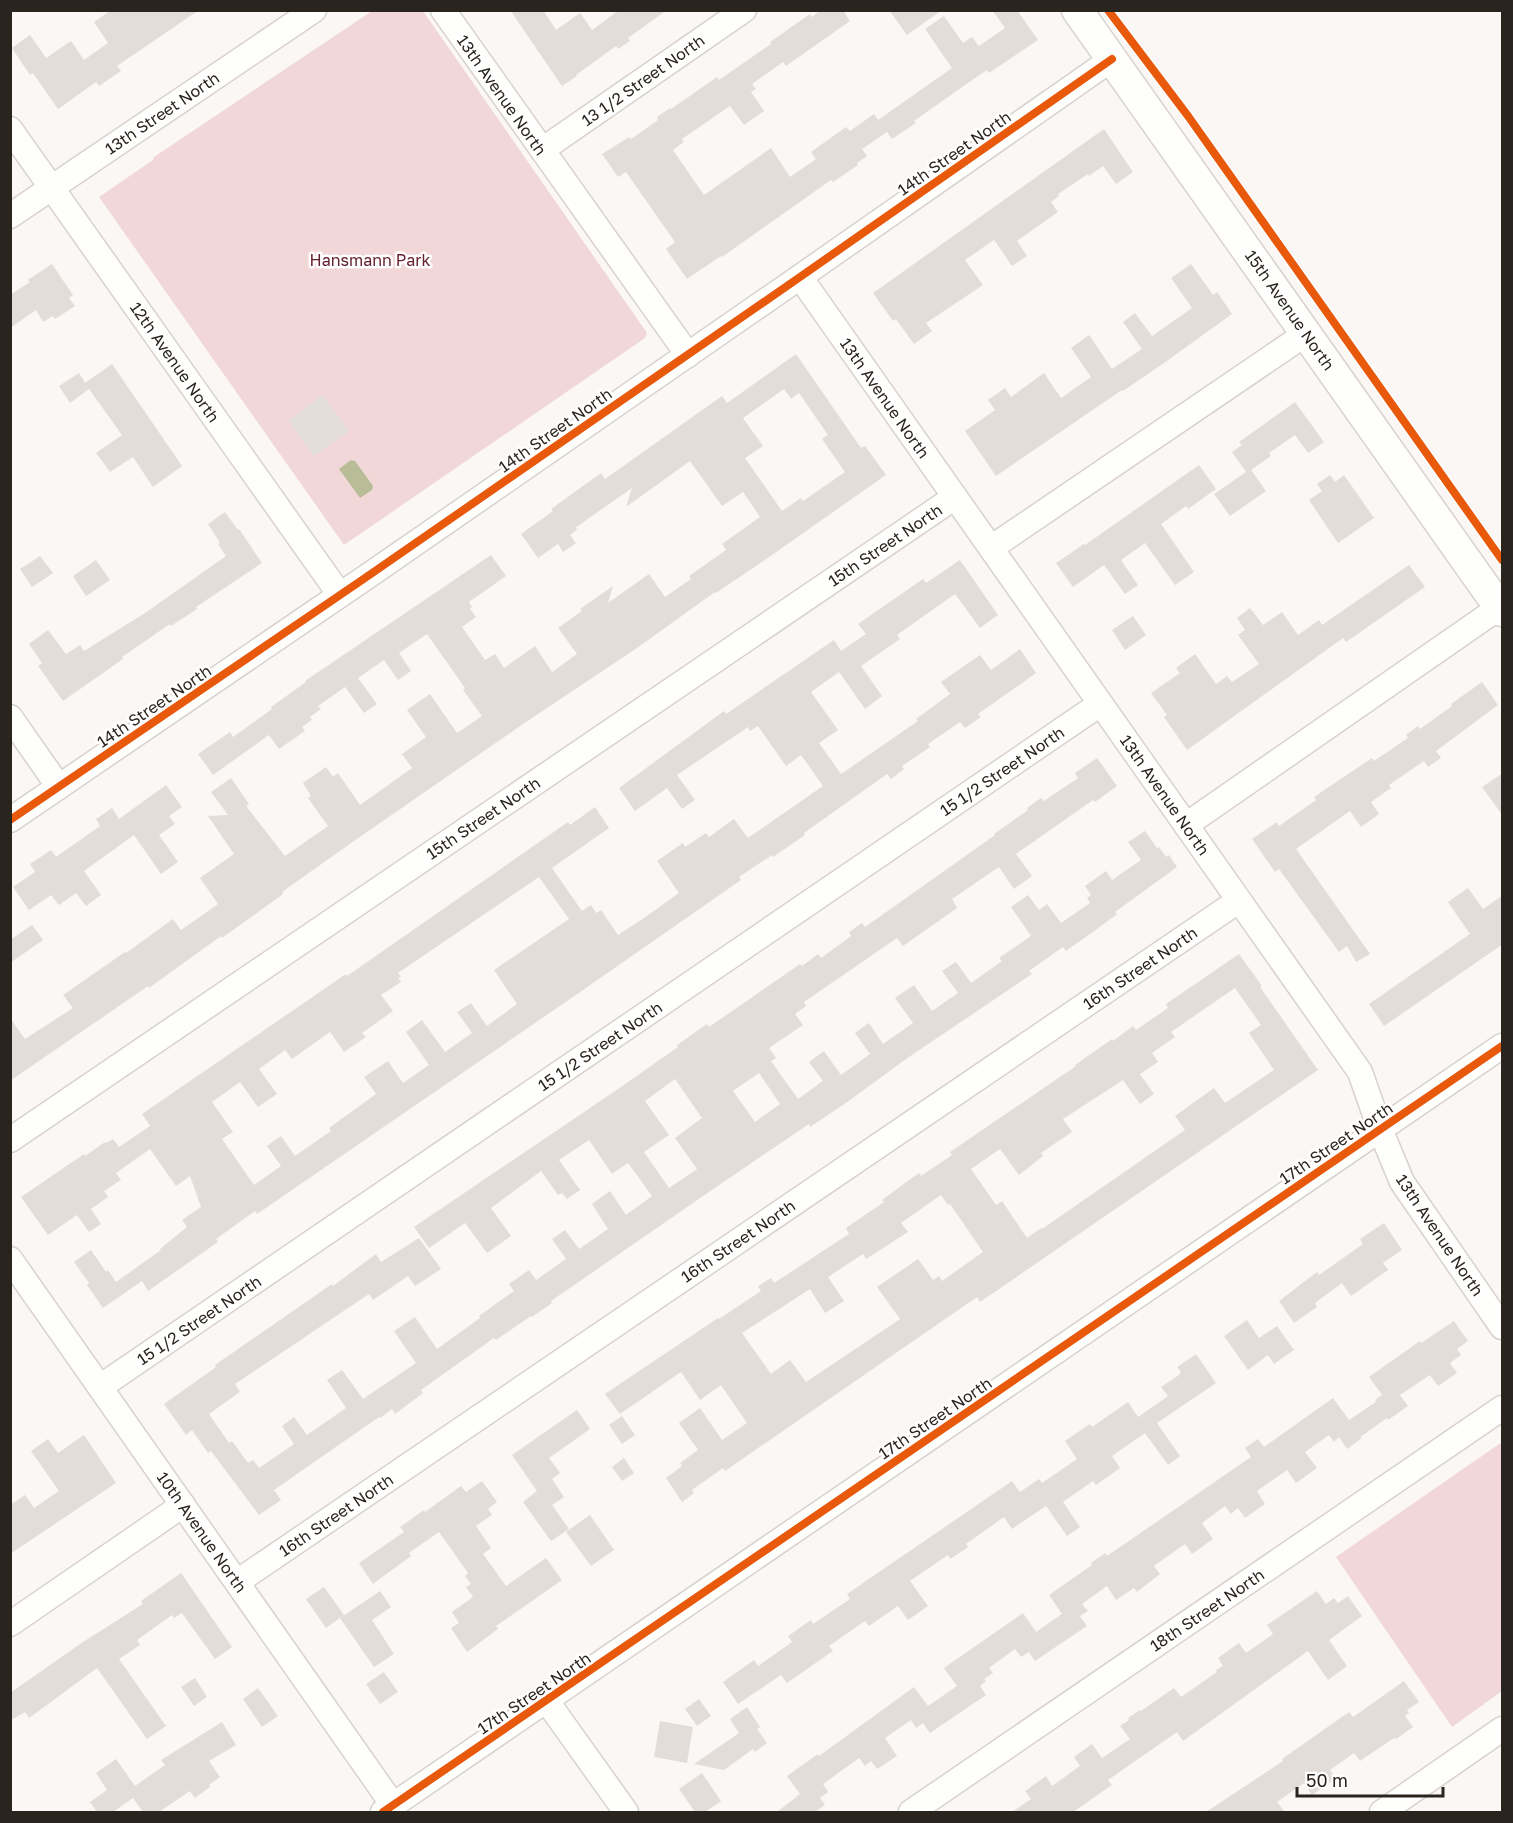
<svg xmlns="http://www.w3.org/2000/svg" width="1513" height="1823" font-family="'Golos Text',sans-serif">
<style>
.green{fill:#f1d7d8}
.water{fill:#b8bd98}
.building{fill:#e3ddda;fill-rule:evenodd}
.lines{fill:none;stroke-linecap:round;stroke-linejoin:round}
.minor-casing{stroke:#d8d2ce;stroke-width:27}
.major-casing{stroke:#d8d2ce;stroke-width:33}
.minor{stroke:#fefefd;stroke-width:24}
.major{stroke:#fefefd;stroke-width:30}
.cycleway-casing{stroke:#fff;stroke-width:11}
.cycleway{stroke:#e8590c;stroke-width:8}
.labels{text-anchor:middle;stroke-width:5;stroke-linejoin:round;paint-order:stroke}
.street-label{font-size:16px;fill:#2a241e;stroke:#fff}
.park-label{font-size:16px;fill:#642031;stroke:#fff}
</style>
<rect width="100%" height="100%" fill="#fbf7f4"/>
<g class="green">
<polygon points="372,11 423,11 647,333 645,338 344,545 99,197 153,160 154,157"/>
<polygon points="1502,1442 1502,1691 1452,1727 1336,1557"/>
</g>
<polygon class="water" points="351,460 355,461 373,486 372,490 360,498 339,469"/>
<g class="building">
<polygon points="111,10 199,10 117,66 121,71 99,86 96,82 58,109 33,73 30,75 12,48 30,35 46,58 71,41 84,60 108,43 94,22"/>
<polygon points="510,10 543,10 556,30 580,13 592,30 619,10 667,10 628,38 630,41 618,49 616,46 576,75 577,76 562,86"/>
<polygon points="821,10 843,10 850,21 786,66 783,62 752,84 756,89 751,92 764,111 744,125 730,106 682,139 684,142 673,150 704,195 771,148 790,177 816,159 811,152 846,127 850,131 874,114 878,120 952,68 925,29 944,16 963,43 972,37 979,46 1005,28 992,10 1017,10 1038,40 989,73 987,70 975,78 914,121 916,123 892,139 887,132 862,149 867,156 857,163 858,165 833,182 831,180 722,257 721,256 687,279 666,249 675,242 626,172 618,177 602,154 629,137 631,139 658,120 657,117 670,108 671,109 717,77 719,80 771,44 770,42 810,14 812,17"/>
<polygon points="889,10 942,10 907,35"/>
<polygon points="1104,129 1133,172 1116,184 1103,166 1089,176 1088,174 1058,194 1059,196 1051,202 1058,212 1017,241 1027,256 1012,266 994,240 965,260 983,285 926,323 932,331 914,344 896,319 893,321 873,293"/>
<polygon points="52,264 73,295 69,298 75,306 55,319 53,316 43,322 36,310 10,328 10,295 30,282 28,280"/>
<polygon points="1191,264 1213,295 1217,292 1232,314 1164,363 1123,391 1122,390 996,476 965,431 995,410 988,400 1005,388 1011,397 1044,373 1061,398 1091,377 1071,348 1089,335 1112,369 1142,349 1123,322 1135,313 1152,336 1192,308 1171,278"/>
<path d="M796 354 861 448 865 446 886 475 759 564 716 593 715 592 637 648 523 724 354 841 282 892 283 894 222 938 221 936 149 988 148 986 10 1081V1018L25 1039 73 1008 63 995 125 952 126 953 173 919 181 930 218 904 200 878 234 854 208 816 228 815 211 792 231 778 249 804 246 806 285 856 328 826 308 798 311 796 303 783 326 767 333 777 338 773 360 805 412 768 402 754 426 737 407 710 430 694 457 733 482 716 463 690 465 688 427 634 399 653 411 671 398 680 384 660 358 678 377 704 364 713 345 687 318 706 321 709 310 717 312 720 302 727 305 731 279 749 269 735 213 775 198 754 230 732 233 737 272 709 271 707 306 682 305 681 491 555 506 576 469 602 472 607 470 609 476 617 462 627 485 660 495 654 504 668 535 646 552 672 577 654 558 628 582 611 580 609 613 586 608 603 649 574 665 597 691 579 689 576 726 550 722 544 760 517 743 492 722 506 690 461 626 507 632 488 575 528 578 529 570 535 576 543 563 552 558 544 538 558 521 534 553 511 551 509 601 473 605 479 722 396 727 403ZM784 389 791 399 799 393 828 435 822 439 845 472 803 501 801 498 782 511 745 458 763 446 743 418Z"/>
<polygon points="112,364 182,466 153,487 133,457 110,472 96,453 122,435 89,389 70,403 59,386 79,373 85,383"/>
<polygon points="323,395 349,431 314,456 288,421"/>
<polygon points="1295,402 1324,442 1308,453 1295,435 1269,453 1271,456 1251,470 1266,491 1230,516 1214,494 1246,472 1232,452 1242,445 1239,442"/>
<polygon points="1199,465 1216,489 1188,509 1186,506 1161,524 1194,572 1175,585 1145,543 1121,560 1138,585 1125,594 1104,565 1073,587 1056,563 1084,544 1085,545"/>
<polygon points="1330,475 1335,482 1344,475 1374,518 1338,543 1309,500 1322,491 1317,484"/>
<polygon points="225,512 238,530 239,529 262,563 196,607 197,609 171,626 170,624 122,657 123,659 63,701 38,666 42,663 29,644 48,630 66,654 80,645 84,651 145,613 226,556 218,544 220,543 208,524"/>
<polygon points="40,556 53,573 32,587 20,569"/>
<polygon points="96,560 110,580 86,596 73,576"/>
<path d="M960 560 998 615 980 628 955 594 897 635 900 639 861 666 882 696 865 709 839 672 811 692 838 730 819 743 841 774 918 721 916 719 950 694 941 682 980 655 991 670 1020 649 1036 673 978 714 981 717 965 728 960 722 928 744 930 747 902 766 904 769 891 779 887 774 804 833 805 835 773 857 772 855 739 877 741 880 583 990 257 1214 255 1211 216 1239 218 1242 148 1291 142 1281 103 1308 87 1285 89 1283 74 1262 91 1250 106 1272 108 1270 116 1282 161 1250 160 1249 187 1227 182 1220 201 1207 190 1176 176 1186 150 1149 116 1173 121 1180 104 1191 108 1197 91 1209 101 1224 89 1232 77 1215 48 1235 21 1197 84 1154 85 1156 105 1142 106 1143 113 1139 119 1147 150 1126 142 1114 346 974 347 976 568 822 570 825 595 807 609 828 552 868 582 911 591 905 596 913 601 910 618 935 644 918 679 893 657 861 683 843 685 847 706 833 709 837 734 819 748 838 823 786 801 755 786 766 758 726 750 731 748 727 677 775 695 800 682 809 667 788 635 811 619 788 724 711 726 714 834 640 841 651 866 634 858 624 923 579 926 583ZM539 877 569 919 494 970 517 1004 487 1026 471 1003 457 1012 472 1033 445 1052 422 1020 406 1032 429 1065 403 1083 388 1061 364 1077 376 1094 329 1128 331 1131 295 1156 281 1136 267 1146 281 1166 254 1185 222 1139 233 1132 212 1102 240 1082 258 1107 277 1094 259 1069 285 1050 292 1059 330 1032 344 1052 366 1037 362 1033 393 1011 381 995 401 982 398 978 401 977 398 973Z"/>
<polygon points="1409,565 1425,587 1346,642 1343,638 1187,750 1164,717 1167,715 1151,693 1180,673 1176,668 1195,654 1216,684 1227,676 1232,682 1259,664 1238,635 1245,630 1237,618 1250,608 1263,625 1282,612 1298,635 1319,620 1322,625"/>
<polygon points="1133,616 1146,635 1125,650 1112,630"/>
<polygon points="1482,682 1498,705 1436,751 1441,758 1428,767 1424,761 1389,785 1391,788 1371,802 1379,814 1361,827 1350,811 1296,849 1370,954 1356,962 1347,946 1339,952 1279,869 1275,872 1252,839 1277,822 1279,826 1316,800 1314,797 1372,758 1374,761 1408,738 1406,735 1418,726 1420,729 1452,706 1451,704"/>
<path d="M1097 758 1117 786 1095 802 1093 800 1016 854 1032 876 1014 889 999 867 952 899 957 908 903 946 897 938 804 1002 806 1006 795 1014 803 1025 769 1048 776 1058 771 1061 798 1099 823 1081 809 1062 824 1051 841 1075 870 1054 855 1033 869 1023 883 1044 913 1023 895 998 914 985 932 1011 958 993 942 971 956 962 971 983 1002 961 999 958 1031 936 1011 907 1028 895 1039 910 1047 904 1061 923 1090 903 1087 898 1091 895 1085 886 1106 871 1112 880 1141 860 1128 842 1145 831 1157 848 1159 847 1166 857 1169 855 1177 867 1115 912 1117 914 1097 929 1066 951 1063 947 1029 971 1032 974 906 1059 850 1100 810 1127 809 1124 722 1183 551 1301 552 1303 532 1317 531 1316 496 1340 494 1338 421 1390 423 1393 395 1414 392 1409 380 1418 379 1417 274 1490 281 1500 259 1515 211 1451 208 1453 192 1430 186 1435 164 1404 216 1367 215 1365 332 1284 333 1286 376 1254 381 1262 419 1238 441 1269 415 1286 408 1276 373 1300 369 1294 235 1384 240 1392 209 1414 229 1443 232 1441 248 1463 253 1460 259 1468 294 1444 282 1426 294 1417 307 1435 346 1408 327 1380 342 1370 363 1399 416 1363 394 1331 415 1317 437 1349 480 1318 479 1316 514 1291 509 1284 529 1270 536 1280 566 1259 552 1239 565 1230 579 1249 608 1229 592 1204 610 1191 626 1215 652 1196 628 1163 612 1174 589 1140 559 1160 580 1190 567 1199 562 1193 558 1195 541 1171 491 1208 511 1236 487 1253 465 1223 429 1248 414 1227 621 1087 678 1047 677 1045 707 1024 709 1027 800 964 802 966 818 954 821 958 851 936 849 932 862 923 865 927 892 908 995 835 994 834 1028 810 1027 808 1041 798 1044 801 1078 778 1075 773ZM759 1073 780 1104 755 1122 733 1091ZM675 1079 702 1118 675 1138 697 1169 669 1188 644 1152 669 1135 645 1101Z"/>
<polygon points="1503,773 1503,816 1482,787"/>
<polygon points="166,785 182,807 169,816 175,824 159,835 178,862 161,874 134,835 84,871 101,895 86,906 76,893 59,905 51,895 29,910 13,887 35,872 30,864 51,850 56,857 100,826 96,819 112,808 119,819"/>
<polygon points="1468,888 1483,909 1503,895 1503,944 1384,1026 1369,1004 1470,934 1448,902"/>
<polygon points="32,925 43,940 10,963 10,940"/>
<path d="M1239 954 1262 986 1260 987 1318 1070 980 1302 977 1297 725 1471 723 1468 692 1490 694 1493 682 1502 666 1478 682 1466 680 1463 698 1450 679 1423 700 1408 722 1440 747 1423 721 1385 700 1400 681 1372 620 1414 605 1394 718 1318 719 1319 761 1291 758 1286 771 1278 774 1283 849 1234 846 1228 884 1202 882 1200 901 1186 919 1173 921 1176 952 1155 950 1152 1076 1066 1075 1065 1112 1039 1113 1041 1133 1026 1136 1030 1168 1008 1166 1004ZM1235 988 1261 1025 1249 1033 1274 1070 1225 1103 1214 1088 1175 1116 1185 1130 1042 1229 1041 1228 1027 1238 1002 1201 996 1205 971 1169 1000 1149 1019 1175 1043 1156 1041 1153 1072 1132 1063 1119 1123 1080 1140 1104 1154 1094 1140 1074 1158 1062 1152 1053 1175 1037 1171 1032ZM941 1195 948 1205 950 1204 983 1252 942 1281 939 1276 933 1280 918 1259 877 1287 900 1319 806 1382 790 1360 771 1374 742 1333 810 1289 825 1313 844 1301 828 1277 863 1254 866 1259 908 1232 901 1223Z"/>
<polygon points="1384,1223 1402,1250 1383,1263 1388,1270 1351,1296 1342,1283 1315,1303 1317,1307 1294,1323 1279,1301 1317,1272 1319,1275 1363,1244 1360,1239"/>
<polygon points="1247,1320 1259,1338 1277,1326 1294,1350 1274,1364 1268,1355 1248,1370 1224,1336"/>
<polygon points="1454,1321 1468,1341 1457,1349 1461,1355 1450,1363 1457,1373 1438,1386 1430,1375 1400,1395 1408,1406 1388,1420 1387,1418 1360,1437 1362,1438 1347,1449 1339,1437 1334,1442 1329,1435 1305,1452 1317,1468 1296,1483 1287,1470 1257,1491 1265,1504 1245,1518 1238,1508 1231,1514 1225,1506 1202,1523 1213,1539 1192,1554 1185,1544 1154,1566 1160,1574 1137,1592 1134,1588 1116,1600 1107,1586 1082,1604 1088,1611 1080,1616 1087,1626 1035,1661 1029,1652 1021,1657 1015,1649 989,1668 993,1673 984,1679 986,1681 980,1686 986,1695 930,1733 923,1723 916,1728 911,1720 885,1738 897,1756 877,1769 871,1761 865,1766 859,1758 823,1784 828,1792 820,1798 825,1805 815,1812 777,1812 800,1794 787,1776 818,1754 819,1756 914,1687 928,1706 957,1686 944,1668 1023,1613 1036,1632 1062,1614 1049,1595 1092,1565 1091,1563 1105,1553 1107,1556 1251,1457 1245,1448 1258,1439 1264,1447 1333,1398 1349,1420 1376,1402 1375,1400 1382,1395 1369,1377 1420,1341 1421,1343"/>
<polygon points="1196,1354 1216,1383 1157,1423 1180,1456 1168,1465 1145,1433 1112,1456 1120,1468 1096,1485 1093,1481 1063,1502 1080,1527 1067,1536 1046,1506 1012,1529 1004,1517 966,1544 968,1547 950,1559 948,1555 910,1581 928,1606 908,1620 898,1606 869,1626 865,1621 829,1646 833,1651 787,1683 781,1675 738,1704 723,1682 754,1660 758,1666 792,1642 788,1636 811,1620 813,1624 850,1599 847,1594 1012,1481 1020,1492 1039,1479 1042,1483 1077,1459 1065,1441 1090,1424 1092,1427 1128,1402 1138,1417 1168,1396 1161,1387 1179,1375 1181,1372 1177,1367"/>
<polygon points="577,1410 590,1429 549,1458 560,1473 552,1479 564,1497 552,1505 569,1529 551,1541 523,1502 537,1491 512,1455"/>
<polygon points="622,1416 635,1435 622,1444 609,1425"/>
<polygon points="84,1435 116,1483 10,1554 10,1505 25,1495 34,1508 59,1491 31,1451 48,1439 58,1453"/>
<polygon points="624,1458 634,1473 622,1481 612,1467"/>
<polygon points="482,1481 497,1502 488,1509 492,1515 476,1526 491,1548 483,1554 506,1586 546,1558 562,1580 496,1626 498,1629 467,1652 451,1628 459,1623 452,1612 473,1597 466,1587 471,1584 465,1576 468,1573 439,1532 409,1553 411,1556 373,1584 359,1563 404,1532 400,1527 424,1510 425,1512 461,1486 466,1492"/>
<polygon points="590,1515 614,1550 591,1566 566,1532"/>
<polygon points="181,1573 232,1647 215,1659 182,1613 174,1618 172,1615 137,1640 140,1645 119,1659 166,1726 147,1739 97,1668 29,1718 25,1712 10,1721 10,1693 83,1642 143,1604 141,1601"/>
<polygon points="324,1587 344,1615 326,1628 306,1599"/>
<polygon points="380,1591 391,1607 372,1620 394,1654 374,1667 340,1618"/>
<polygon points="1317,1591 1326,1604 1334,1598 1338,1603 1348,1596 1362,1616 1329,1640 1347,1666 1328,1680 1308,1651 1183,1741 1177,1732 1108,1780 1112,1785 1073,1812 1012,1812 1031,1799 1025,1791 1046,1776 1052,1786 1080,1766 1074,1757 1092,1744 1102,1758 1130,1739 1120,1726 1129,1720 1128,1718 1140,1710 1141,1711 1174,1688 1181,1697 1217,1672 1216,1670 1223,1666 1218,1658 1239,1643 1246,1653 1273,1634 1267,1625"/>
<polygon points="384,1672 398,1692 380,1704 366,1684"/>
<polygon points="195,1678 207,1697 194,1706 181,1687"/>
<polygon points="1404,1681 1419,1702 1407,1710 1409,1713 1405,1716 1413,1727 1396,1739 1394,1738 1360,1761 1354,1753 1330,1770 1336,1778 1312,1795 1304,1783 1277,1802 1285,1812 1206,1812 1283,1761 1282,1759 1349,1712 1353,1717"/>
<polygon points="258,1688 278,1716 262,1727 243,1699"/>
<polygon points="699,1699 711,1716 697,1726 685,1709"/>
<polygon points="747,1707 760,1727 757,1729 767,1743 755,1752 753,1749 724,1770 694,1764 739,1733 730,1719"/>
<polygon points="660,1721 693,1727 687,1763 654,1757"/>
<polygon points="222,1722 236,1745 209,1761 220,1777 209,1785 210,1787 195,1798 190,1791 159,1812 143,1812 133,1798 113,1812 97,1812 90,1802 107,1790 96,1773 116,1759 135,1786 165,1765 161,1760"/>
<polygon points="702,1773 721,1801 705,1812 695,1812 679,1789"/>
</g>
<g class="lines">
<defs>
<g id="minor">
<polyline points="443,10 688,355"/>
<polyline points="10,129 340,595"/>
<polyline points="542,150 744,10"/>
<polyline points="10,216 314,10"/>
<polyline points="800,277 1360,1072 1380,1129 1402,1182 1502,1327"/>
<polyline points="991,548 1307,333"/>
<polyline points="10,717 59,787"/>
<polyline points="10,820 365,578 800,277 1112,59"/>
<polyline points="1186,825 1500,607"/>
<polyline points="10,1140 955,497"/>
<polyline points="10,1259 393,1805"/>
<polyline points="100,1387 1100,704"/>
<polyline points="237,1582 1238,901"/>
<polyline points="10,1624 183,1505"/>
<polyline points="546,1700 626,1812"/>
<polyline points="383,1812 1502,1046"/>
<polyline points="911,1812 1502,1408"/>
<polyline points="1382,1812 1502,1729"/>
</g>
<polyline id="major" points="1077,10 1502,611"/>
</defs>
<use href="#minor" class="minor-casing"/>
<use href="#major" class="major-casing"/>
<use href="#minor" class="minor"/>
<use href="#major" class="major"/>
<defs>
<g id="cycleway">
<polyline points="1108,10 1188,116 1502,560"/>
<polyline points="10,820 365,578 800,277 1112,59"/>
<polyline points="383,1812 1502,1046"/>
</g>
</defs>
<use href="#cycleway" class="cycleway-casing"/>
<use href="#cycleway" class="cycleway"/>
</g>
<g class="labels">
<g class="street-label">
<text transform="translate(643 80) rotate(-35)" y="6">13 1/2 Street North</text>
<text transform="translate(502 95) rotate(55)" y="6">13th Avenue North</text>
<text transform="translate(162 113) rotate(-34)" y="6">13th Street North</text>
<text transform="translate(954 153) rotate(-35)" y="6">14th Street North</text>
<text transform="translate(1290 310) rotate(55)" y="6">15th Avenue North</text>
<text transform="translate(175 362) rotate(55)" y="6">12th Avenue North</text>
<text transform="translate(885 398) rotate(55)" y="6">13th Avenue North</text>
<text transform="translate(555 430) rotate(-35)" y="6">14th Street North</text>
<text transform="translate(885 545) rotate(-34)" y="6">15th Street North</text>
<text transform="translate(154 706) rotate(-34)" y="6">14th Street North</text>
<text transform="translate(1002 771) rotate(-34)" y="6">15 1/2 Street North</text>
<text transform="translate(1165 795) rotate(55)" y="6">13th Avenue North</text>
<text transform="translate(483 818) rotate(-34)" y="6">15th Street North</text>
<text transform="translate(1140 968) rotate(-34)" y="6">16th Street North</text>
<text transform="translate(600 1046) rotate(-34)" y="6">15 1/2 Street North</text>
<text transform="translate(1336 1143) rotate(-34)" y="6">17th Street North</text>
<text transform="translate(1440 1235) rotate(56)" y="6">13th Avenue North</text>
<text transform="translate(738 1241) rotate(-34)" y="6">16th Street North</text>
<text transform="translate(199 1320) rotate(-34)" y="6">15 1/2 Street North</text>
<text transform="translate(935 1418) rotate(-34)" y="6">17th Street North</text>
<text transform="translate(336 1515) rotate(-34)" y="6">16th Street North</text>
<text transform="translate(202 1532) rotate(55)" y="6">10th Avenue North</text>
<text transform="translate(1207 1610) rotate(-34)" y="6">18th Street North</text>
<text transform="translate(534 1693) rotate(-34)" y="6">17th Street North</text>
</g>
<g class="park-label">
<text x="370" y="266">Hansmann Park</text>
</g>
</g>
<rect width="1513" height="1823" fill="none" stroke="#2a241e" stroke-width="24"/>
<path d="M1297 1787v9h146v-9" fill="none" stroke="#2a241e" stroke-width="3"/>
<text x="1306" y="1787" font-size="18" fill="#2a241e" stroke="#ffffff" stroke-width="4.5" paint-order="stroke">50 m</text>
</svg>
